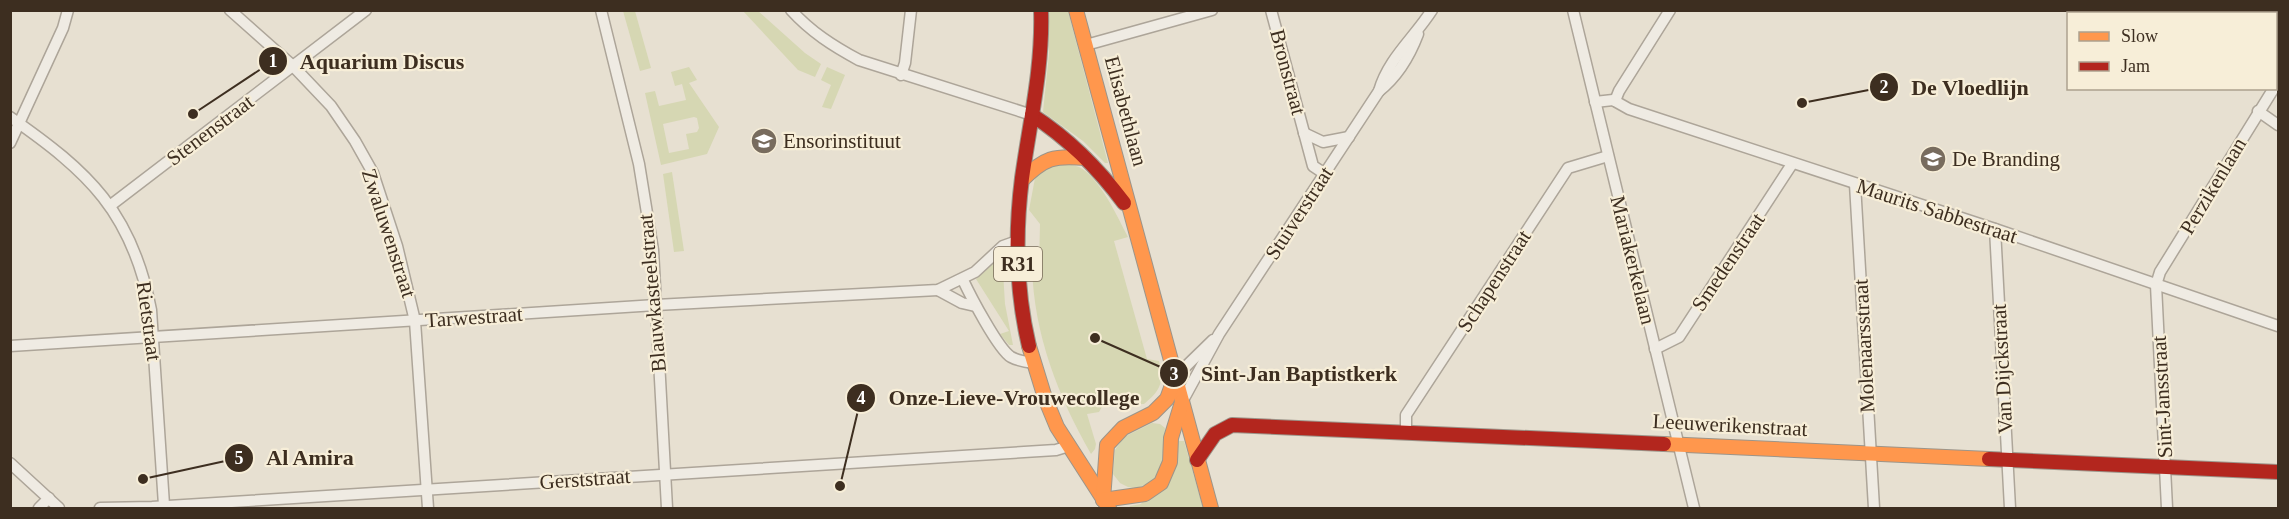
<svg xmlns="http://www.w3.org/2000/svg" width="2289" height="519" font-family="Georgia,serif">
<style>
.green{fill:#d6d7b3;fill-rule:evenodd}
.lines{fill:none;stroke-linecap:round;stroke-linejoin:round}
.street-casing{stroke:#ada599;stroke-width:13}
.slow-casing{stroke:#9c958a;stroke-width:16}
.jam-casing{stroke:#9c958a;stroke-width:16}
.street{stroke:#efebe3;stroke-width:10}
.slow{stroke:#ff974d;stroke-width:14}
.jam{stroke:#b3261e;stroke-width:14}
.labels{text-anchor:middle;stroke-width:4.5;stroke-linejoin:round;paint-order:stroke}
.shield{fill:#f7eed8;stroke:#756857;stroke-width:1.5}
.shield-label{font-size:20px;font-weight:bold;fill:#3d2e20}
.street-label{font-size:21px;fill:#3d2e20;stroke:#f7eed8}
.poi-label{font-size:21px;fill:#3d2e20;stroke:#f7eed8;text-anchor:start}
.leader{fill:none;stroke:#3d2e20;stroke-width:2}
.callout-dot{fill:#3d2e20;stroke:#f7eed8;stroke-width:2}
.mark-label{font-size:18px;text-anchor:middle;font-weight:bold;fill:#fff}
.callout-label{font-size:22px;text-anchor:middle;font-weight:bold;fill:#3d2e20;stroke:#f7eed8;stroke-width:4.5;stroke-linejoin:round;paint-order:stroke}
</style>
<rect width="100%" height="100%" fill="#e7e0d1"/>
<g class="green">
<polygon points="623,11 635,11 651,68 640,71"/>
<polygon points="743,11 758,11 805,53 821,64 815,77 798,70"/>
<polygon points="1048,11 1068,11 1108,163 1105,163 1083,141 1043,112 1049,54"/>
<path d="M689 67 697 80 689 83 719 127 707 154 661 165 645 93 655 91 659 106 686 100 682 84 675 86 671 72ZM694 117 697 118 699 128 697 132 686 134 689 149 669 153 663 124Z"/>
<polygon points="827,67 845,75 831,109 822,107 831,85 821,80"/>
<path d="M1046 165C1055 165 1070 163 1079 167 1100 178 1117 216 1128 237L1114 241 1147 359 1159 361C1164 383 1161 390 1144 404H1134L1125 395 1104 403 1099 412 1087 414 1096 444 1095 449 1091 454C1058 396 1034 335 1032 267L1039 265 1040 224 1029 210 1035 178Z"/>
<polygon points="672,172 684,251 674,252 663,174"/>
<polygon points="1002,255 1005,304 1013,345 1009,345 1000,334 1009,331 976,279"/>
<polygon points="1152,423 1160,424 1165,428 1162,463 1153,482 1136,488 1128,487 1120,483 1113,474 1115,450 1124,437"/>
<polygon points="1179,441 1184,441 1203,508 1129,508 1130,506 1141,504"/>
</g>
<g class="lines">
<defs>
<g id="street">
<polyline points="230,10 293,66 331,106 355,141 373,173 397,246 415,321 428,508"/>
<polyline points="601,10 639,164 653,250 667,508"/>
<path d="M791 10C811 32 833 46 859 60L1032 115"/>
<polyline points="1271,10 1313,166 1325,174"/>
<polyline points="1573,10 1694,508"/>
<polyline points="1086,45 1212,10"/>
<polyline points="901,75 905,63 911,10"/>
<path d="M1379 91C1397 77 1410 55 1418 34"/>
<polyline points="1615,101 1619,91 1670,10"/>
<polyline points="1595,102 1613,100 1629,109 1995,229 2278,326"/>
<polyline points="2258,111 2278,125"/>
<path d="M10 117C89 172 132 212 151 310L164 505"/>
<polyline points="1304,133 1323,142 1349,137"/>
<polyline points="10,143 63,28 68,10"/>
<polyline points="1855,184 1874,508"/>
<polyline points="111,205 366,10"/>
<polyline points="1995,229 2010,508"/>
<path d="M963 280C970 295 998 349 1011 357 1018 361 1026 362 1034 363"/>
<polyline points="938,290 962,303 975,306"/>
<polyline points="10,346 656,305 938,290 975,272 1003,246 1017,241"/>
<polyline points="1655,349 1679,337 1792,164"/>
<polyline points="1175,377 1213,340"/>
<path d="M1182 402 1219 334 1379 91C1388 59 1414 38 1432 10"/>
<polyline points="1406,431 1406,415 1568,168 1608,156"/>
<polyline points="10,463 59,508"/>
<polyline points="39,508 49,498"/>
<polyline points="100,508 152,507 1056,450 1069,446"/>
<polyline points="2167,508 2156,285 2160,272 2274,88"/>
</g>
<g id="slow">
<polyline points="1076,10 1211,508"/>
<path d="M1022 180C1044 158 1054 155 1085 158"/>
<polyline points="1029,346 1045,398 1057,427 1109,508"/>
<polyline points="1664,444 1989,459"/>
<polyline points="1103,500 1107,445 1123,428 1153,413 1167,399 1175,377"/>
<polyline points="1103,500 1145,494 1161,483 1170,462 1171,438 1182,402"/>
</g>
<g id="jam">
<path d="M1032 115C1069 139 1098 168 1124 203"/>
<path d="M1029 346C1016 291 1015 233 1022 178 1030 121 1043 67 1041 10"/>
<polyline points="1989,459 2278,472"/>
<polyline points="1197,460 1215,434 1232,425 1664,444"/>
</g>
</defs>
<use href="#street" class="street-casing"/>
<use href="#slow" class="slow-casing"/>
<use href="#jam" class="jam-casing"/>
<use href="#street" class="street"/>
<use href="#slow" class="slow"/>
<use href="#jam" class="jam"/>
</g>
<defs>
<symbol id="school-disc" viewBox="-11 -11 22 22"><circle r="9.5" fill="#786c5e" stroke="#f7eed8"/><path d="M0-5L7-2L0 1L-7-2ZM-4 1L0 2.5L4 1V4Q0 6-4 4Z" fill="#fff"/></symbol>
</defs>
<g fill-rule="evenodd">
<use href="#school-disc" x="749" y="126" width="30" height="30"/>
<use href="#school-disc" x="1918" y="144" width="30" height="30"/>
</g>
<g class="labels">
<rect class="shield" x="994" y="247" width="48" height="34" rx="4.5"/>
<g class="shield-label">
<text x="1018" y="271">R31</text>
</g>
<g class="street-label">
<text transform="translate(1288 72) rotate(75)" y="7">Bronstraat</text>
<text transform="translate(1126 111) rotate(75)" y="7">Elisabethlaan</text>
<text transform="translate(210 130) rotate(-37)" y="7">Stenenstraat</text>
<text transform="translate(2213 186) rotate(-59)" y="7">Perzikenlaan</text>
<text transform="translate(1937 211) rotate(18)" y="7">Maurits Sabbestraat</text>
<text transform="translate(1299 213) rotate(-57)" y="7">Stuiverstraat</text>
<text transform="translate(389 233) rotate(72)" y="7">Zwaluwenstraat</text>
<text transform="translate(1633 260) rotate(76)" y="7">Mariakerkelaan</text>
<text transform="translate(1728 262) rotate(-56)" y="7">Smedenstraat</text>
<text transform="translate(1494 281) rotate(-57)" y="7">Schapenstraat</text>
<text transform="translate(652 293) rotate(-95)" y="7">Blauwkasteelstraat</text>
<text transform="translate(474 317) rotate(-4)" y="7">Tarwestraat</text>
<text transform="translate(149 321) rotate(82)" y="7">Rietstraat</text>
<text transform="translate(1864 346) rotate(-93)" y="7">Molenaarsstraat</text>
<text transform="translate(2002 369) rotate(-93)" y="7">Van Dijckstraat</text>
<text transform="translate(2162 397) rotate(-93)" y="7">Sint-Jansstraat</text>
<text transform="translate(1730 425) rotate(3)" y="7">Leeuwerikenstraat</text>
<text transform="translate(585 479) rotate(-4)" y="7">Gerststraat</text>
</g>
<g class="poi-label">
<text x="783" y="148">Ensorinstituut</text>
<text x="1952" y="166">De Branding</text>
</g>
</g>
<path class="leader" d="M193 114L273 61M1802 103L1884 87M1095 338L1174 373M840 486L861 398M143 479L239 458"/>
<g class="callout-dot">
<circle cx="193" cy="114" r="6"/>
<circle cx="1802" cy="103" r="6"/>
<circle cx="1095" cy="338" r="6"/>
<circle cx="840" cy="486" r="6"/>
<circle cx="143" cy="479" r="6"/>
<circle cx="273" cy="61" r="15"/>
<circle cx="1884" cy="87" r="15"/>
<circle cx="1174" cy="373" r="15"/>
<circle cx="861" cy="398" r="15"/>
<circle cx="239" cy="458" r="15"/>
</g>
<g class="mark-label">
<text x="273" y="67">1</text>
<text x="1884" y="93">2</text>
<text x="1174" y="380">3</text>
<text x="861" y="404">4</text>
<text x="239" y="464">5</text>
</g>
<g class="callout-label">
<text x="382" y="69">Aquarium Discus</text>
<text x="1970" y="95">De Vloedlijn</text>
<text x="1299" y="381">Sint-Jan Baptistkerk</text>
<text x="1014" y="405">Onze-Lieve-Vrouwecollege</text>
<text x="310" y="465">Al Amira</text>
</g>
<rect width="2289" height="519" fill="none" stroke="#3d2e20" stroke-width="24"/>
<rect x="2067" y="12" width="210" height="78" fill="#f7eed8" stroke="#ada18e" stroke-width="1.5"/>
<rect x="2079" y="32" width="30" height="9" fill="#ff974d" stroke="#ada18e" stroke-width="1.5"/>
<text x="2121" y="42" font-size="18" fill="#3d2e20">Slow</text>
<rect x="2079" y="62" width="30" height="9" fill="#b3261e" stroke="#ada18e" stroke-width="1.5"/>
<text x="2121" y="72" font-size="18" fill="#3d2e20">Jam</text>
</svg>
